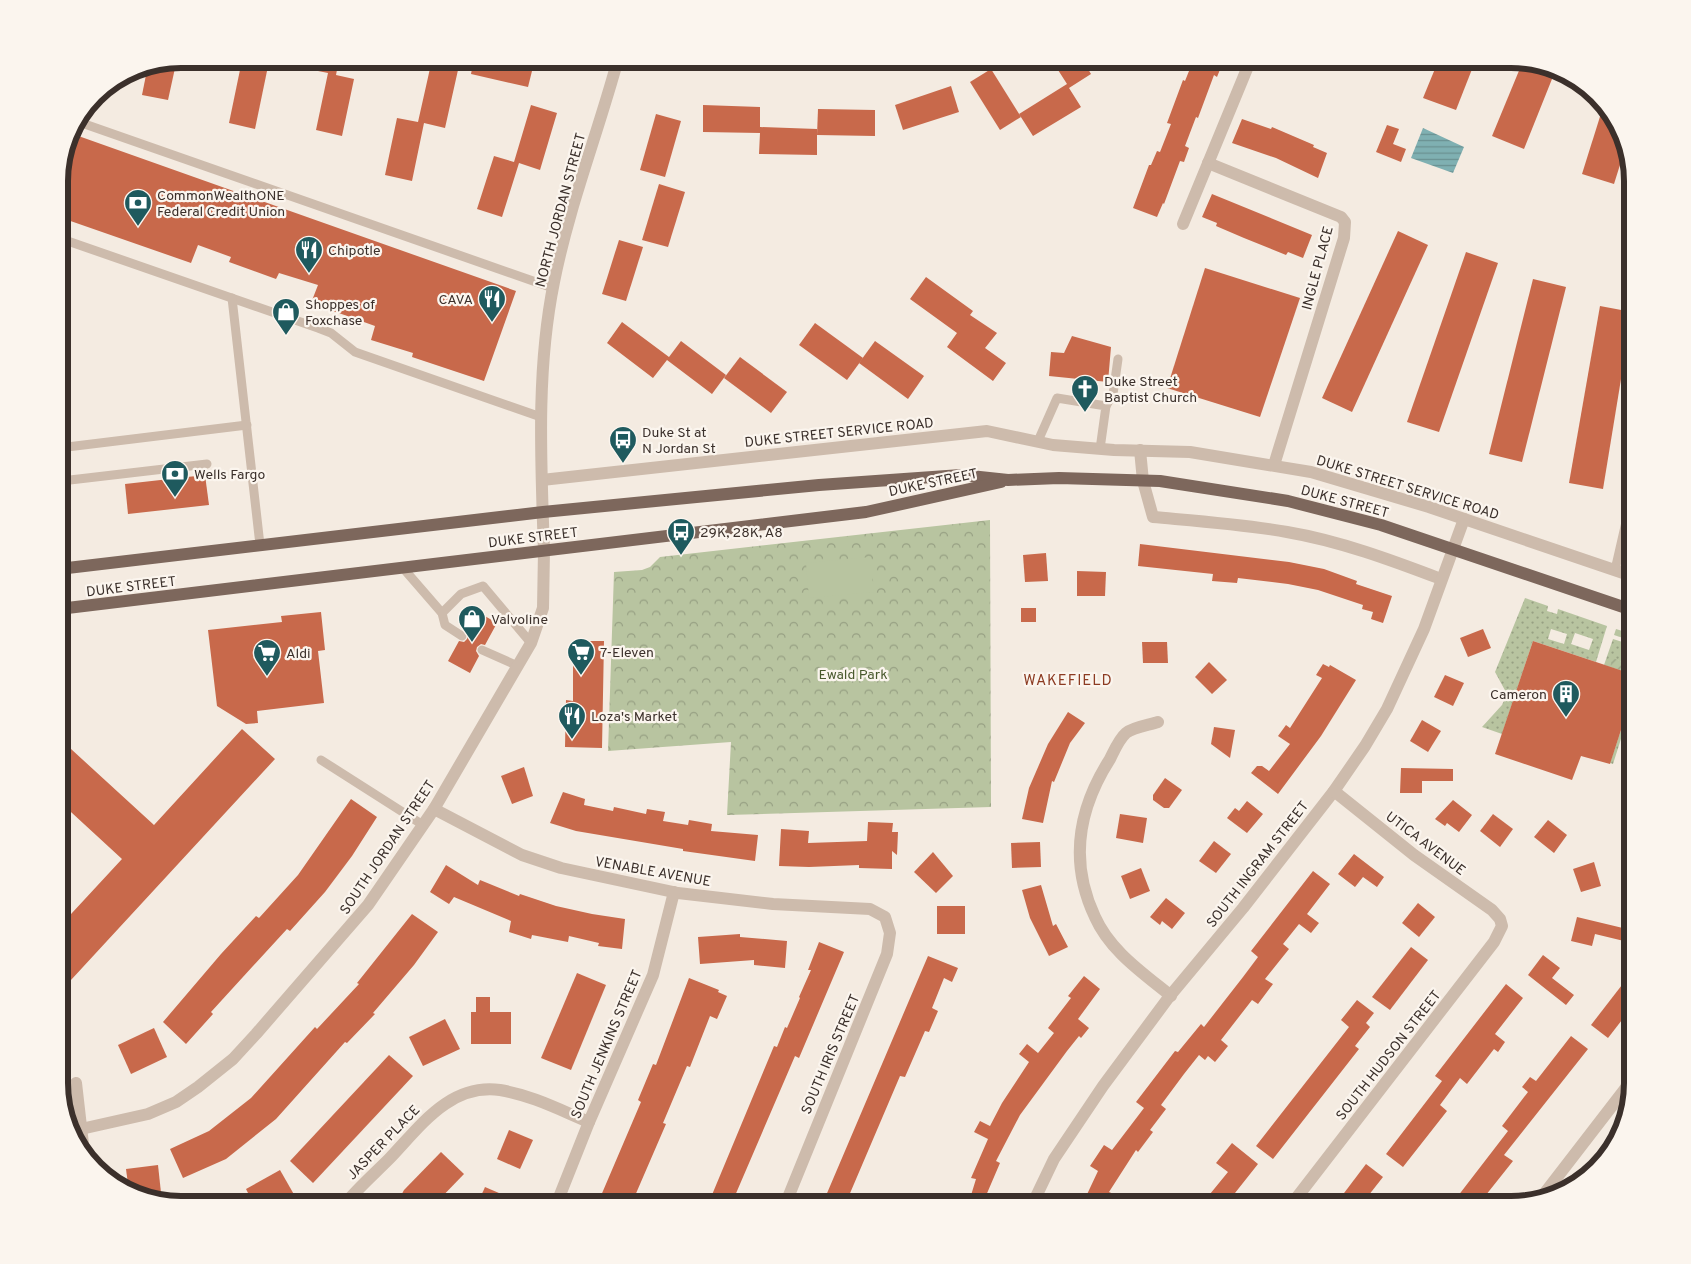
<svg xmlns="http://www.w3.org/2000/svg" width="1691" height="1264" font-family="Overpass,sans-serif">
<style>
.grass{fill:url(#grass-dots);fill-rule:evenodd}
.forest{fill:url(#forest-crowns)}
.garden{fill:url(#garden-furrows)}
.pitch{fill:#b8c4a0}
.water{fill:url(#water-rules)}
.building{fill:#c8694b}
.lines{fill:none;stroke-linecap:round;stroke-linejoin:round}
.service{stroke:#cdbbac;stroke-width:9}
.minor{stroke:#cdbbac;stroke-width:12}
.tertiary{stroke:#cdbbac;stroke-width:12}
.primary{stroke:#7d675c;stroke-width:12}
.labels{text-anchor:middle;stroke-width:4.5;stroke-linejoin:round;paint-order:stroke}
.poi-label{font-size:14px;fill:#3b302b;stroke:#fbf5ee;text-anchor:start}
.street-label{font-size:14px;fill:#3b302b;stroke:#fbf5ee}
.park-label{font-size:14px;fill:#4a5a2e;stroke:#fbf5ee}
.neighbourhood-label{font-size:15px;letter-spacing:1px;fill:#8c3b22;stroke:#fbf5ee}
.rim{fill:none;stroke:#3b302b;stroke-width:6}
</style>
<defs>
<pattern id="grass-dots" width="8" height="8" patternUnits="userSpaceOnUse" patternTransform="scale(1.25)"><rect width="8" height="8" fill="#b8c4a0"/><path d="M2 2h.1M6 6h.1" fill="none" stroke="#97a083" stroke-width="1.8" stroke-linecap="round"/></pattern>
<pattern id="forest-crowns" width="20" height="18" patternUnits="userSpaceOnUse" patternTransform="scale(1.25)"><rect width="20" height="18" fill="#b8c4a0"/><path d="M2 6a3 3 0 1 1 6 0M12 15a3 3 0 1 1 6 0" fill="none" stroke="#97a083"/></pattern>
<pattern id="garden-furrows" width="10" height="10" patternUnits="userSpaceOnUse" patternTransform="scale(1.25)"><rect width="10" height="10" fill="#b8c4a0"/><path d="M-1 1l2-2M0 10L10 0M9 11l2-2" fill="none" stroke="#97a083"/></pattern>
<pattern id="water-rules" width="6" height="5" patternUnits="userSpaceOnUse" patternTransform="scale(1.25)"><rect width="6" height="5" fill="#7fb0b2"/><path d="M0 2.5h6" fill="none" stroke="#699091"/></pattern>
</defs>
<rect width="100%" height="100%" fill="#f4ebe1"/>
<g class="grass">
<path d="M1525 598 1548 606 1547 611 1557 614 1558 609 1607 626 1596 662 1533 641 1502 734 1482 727 1502 705 1507 694 1495 672ZM1551 629 1567 634 1564 644 1548 639ZM1575 633 1593 639 1589 650 1571 644Z"/>
<polygon points="1616,629 1632,634 1632,641 1614,635"/>
<polygon points="1613,639 1632,645 1632,666 1614,659 1610,667 1604,665"/>
<polygon points="1630,703 1632,703 1632,718 1627,720 1613,764 1610,763"/>
</g>
<g class="forest">
<polygon points="990,520 991,807 727,815 731,742 608,751 614,572 642,570 650,567 660,557"/>
<polygon points="59,1060 71,1071 59,1084"/>
</g>
<polygon class="garden" points="1613,658 1632,666 1632,674 1610,667"/>
<polygon class="pitch" points="870,557 874,592 809,598 806,563"/>
<polygon class="water" points="1423,128 1464,147 1453,173 1411,158"/>
<g class="building">
<polygon points="177,59 168,100 142,95 148,65"/>
<polygon points="288,59 339,59 336,75 354,79 342,136 316,130 328,73 288,65"/>
<polygon points="474,59 535,59 528,87 471,74"/>
<polygon points="1051,59 1082,59 1091,74 1069,88 1081,107 1033,136 1019,114 1067,84"/>
<polygon points="1197,59 1213,59 1223,62 1217,77 1214,75 1198,118 1196,117 1185,146 1189,148 1184,162 1180,161 1164,204 1163,203 1157,217 1133,208 1149,165 1151,165 1157,151 1160,152 1171,124 1167,123 1183,80 1185,81 1191,66 1193,67"/>
<polygon points="1439,59 1476,59 1456,110 1423,98"/>
<polygon points="1523,61 1550,65 1556,69 1524,149 1492,136"/>
<polygon points="431,64 458,70 445,128 424,123 412,181 385,175 397,118 418,122"/>
<polygon points="241,65 267,71 255,129 229,123"/>
<polygon points="991,69 1021,117 1000,130 970,82"/>
<polygon points="951,86 959,112 903,130 895,105"/>
<polygon points="531,105 557,113 540,170 519,163 502,217 477,209 494,156 514,162"/>
<polygon points="703,105 760,107 760,127 817,129 817,155 759,154 760,133 703,132"/>
<polygon points="1603,107 1620,126 1625,149 1614,184 1582,174"/>
<polygon points="818,109 875,110 875,136 817,135"/>
<polygon points="656,114 681,121 665,177 640,170"/>
<polygon points="1242,119 1271,129 1272,127 1314,145 1313,147 1327,153 1318,178 1276,158 1232,143"/>
<polygon points="1387,125 1399,129 1393,144 1406,149 1401,162 1376,152"/>
<polygon points="70,133 516,291 484,381 412,357 413,353 371,340 375,326 311,303 318,285 279,273 276,279 229,262 231,257 198,245 191,263 59,217 59,172"/>
<polygon points="659,184 685,192 668,247 642,240"/>
<polygon points="1212,194 1312,235 1303,258 1288,252 1286,255 1244,238 1216,226 1217,223 1202,217"/>
<polygon points="1398,231 1428,245 1352,412 1322,398"/>
<polygon points="619,240 643,247 626,301 602,294"/>
<polygon points="1466,252 1498,263 1439,432 1407,422"/>
<polygon points="1205,268 1300,298 1260,417 1167,388"/>
<polygon points="926,277 973,311 970,315 997,333 985,348 1006,363 993,381 947,347 957,333 910,299"/>
<polygon points="1533,279 1566,287 1522,462 1489,454"/>
<polygon points="1600,306 1632,312 1603,489 1569,483"/>
<polygon points="622,322 669,357 681,341 726,375 712,394 667,360 653,378 607,343"/>
<polygon points="815,323 863,358 847,380 799,345"/>
<polygon points="1072,336 1111,347 1108,382 1049,376 1051,352 1064,353"/>
<polygon points="875,341 924,376 908,399 859,363"/>
<polygon points="740,357 787,392 771,413 724,378"/>
<polygon points="205,475 209,505 128,514 125,484"/>
<polygon points="1140,544 1289,562 1324,569 1357,581 1356,584 1392,596 1383,623 1371,619 1373,612 1362,609 1363,605 1318,590 1288,584 1238,578 1237,583 1212,581 1213,574 1138,566"/>
<polygon points="1046,553 1048,581 1025,582 1023,555"/>
<polygon points="1077,571 1106,572 1105,596 1077,596"/>
<rect x="1021" y="608" width="15" height="14"/>
<polygon points="476,611 497,623 485,645 481,644 477,647 476,651 479,656 470,673 448,661 459,641 464,642 467,639 468,634 465,630"/>
<polygon points="321,612 325,650 318,651 324,703 257,711 258,723 246,724 217,706 208,630 282,622 281,616"/>
<polygon points="1483,629 1491,648 1468,657 1460,638"/>
<polygon points="573,641 604,641 602,748 565,747 566,700 573,701"/>
<polygon points="1533,641 1632,674 1632,696 1610,764 1581,756 1572,780 1495,754"/>
<polygon points="1142,642 1167,642 1168,663 1143,663"/>
<polygon points="1209,662 1227,680 1212,694 1195,677"/>
<polygon points="1323,664 1329,667 1330,665 1356,680 1321,736 1278,794 1251,773 1257,766 1262,766 1269,771 1290,744 1278,736 1286,725 1290,728 1322,678 1316,675"/>
<polygon points="1445,675 1464,683 1453,706 1434,697"/>
<polygon points="1068,712 1085,723 1070,743 1054,782 1052,781 1043,823 1022,819 1029,788 1048,744"/>
<polygon points="1422,720 1441,731 1428,752 1410,741"/>
<polygon points="1214,727 1235,730 1230,758 1211,744"/>
<polygon points="242,729 275,759 59,993 59,927 122,859 59,801 59,738 154,825"/>
<polygon points="524,767 533,796 512,804 501,776"/>
<polygon points="1401,768 1453,769 1453,781 1422,781 1422,793 1400,793"/>
<polygon points="1165,778 1182,790 1169,808 1164,808 1153,800 1153,795"/>
<polygon points="563,792 585,799 584,805 613,811 614,807 646,814 647,809 665,812 663,821 688,825 689,820 712,824 711,831 758,835 755,861 683,851 683,849 576,831 550,823"/>
<polygon points="351,799 377,817 352,856 325,892 290,931 287,929 253,966 211,1012 213,1014 186,1044 163,1022 221,954 256,916 259,918 298,875"/>
<polygon points="1453,800 1472,815 1459,832 1447,823 1445,826 1435,819"/>
<polygon points="1247,801 1263,814 1247,833 1227,818 1235,808 1239,811"/>
<polygon points="1120,814 1147,818 1143,843 1116,838"/>
<polygon points="1493,814 1513,829 1500,847 1480,831"/>
<polygon points="1548,820 1567,835 1554,853 1534,837"/>
<polygon points="868,822 893,823 892,832 898,832 897,855 892,851 892,869 859,868 859,865 809,867 779,866 781,829 809,831 808,843 867,841"/>
<polygon points="1214,841 1231,854 1216,873 1199,861"/>
<polygon points="1040,842 1041,867 1012,868 1011,843"/>
<polygon points="933,852 953,876 936,893 914,872"/>
<polygon points="1354,854 1384,877 1377,887 1363,877 1355,887 1338,874"/>
<polygon points="1594,862 1601,886 1581,892 1573,869"/>
<polygon points="446,865 478,885 480,880 519,896 520,894 556,906 592,914 625,919 622,949 598,946 599,943 569,936 568,942 532,935 531,939 509,932 511,921 454,897 449,904 430,892"/>
<polygon points="1141,868 1150,891 1130,899 1121,876"/>
<polygon points="1313,871 1330,884 1307,914 1319,923 1311,933 1299,924 1283,944 1289,949 1265,979 1273,984 1258,1004 1252,1000 1221,1040 1228,1046 1215,1062 1208,1056 1205,1060 1199,1055 1184,1074 1161,1105 1166,1109 1150,1130 1153,1132 1138,1152 1136,1150 1109,1192 1138,1205 1082,1205 1098,1171 1090,1166 1104,1145 1112,1150 1144,1108 1136,1102 1175,1051 1178,1052 1201,1024 1204,1027 1243,977 1258,957 1251,951"/>
<polygon points="1041,885 1053,926 1056,924 1068,947 1049,956 1030,918 1022,890"/>
<polygon points="1166,898 1185,913 1172,929 1162,921 1160,925 1150,917"/>
<polygon points="1418,903 1435,917 1419,937 1402,923"/>
<rect x="937" y="906" width="28" height="28"/>
<polygon points="412,914 438,932 414,965 373,1013 375,1014 347,1043 345,1042 276,1119 226,1159 183,1178 170,1149 209,1131 251,1098 315,1027 317,1029 359,984 357,983"/>
<polygon points="1577,917 1627,929 1624,941 1595,934 1592,946 1571,941"/>
<polygon points="740,934 740,937 787,941 785,968 754,965 754,960 700,964 698,937"/>
<polygon points="819,942 844,952 799,1058 795,1056 731,1205 717,1205 709,1202 774,1046 777,1047 785,1027 787,1028 800,998 799,997 811,970 808,970"/>
<polygon points="1411,947 1428,960 1390,1010 1372,997"/>
<polygon points="1543,955 1560,968 1552,978 1574,995 1566,1005 1528,975"/>
<polygon points="928,956 958,968 952,982 944,978 932,1008 938,1011 929,1032 925,1031 905,1077 900,1076 845,1205 822,1205"/>
<polygon points="1632,972 1632,1007 1608,1038 1591,1025"/>
<polygon points="577,973 606,985 571,1070 541,1058"/>
<polygon points="1084,976 1100,989 1078,1019 1089,1028 1081,1038 1079,1036 1067,1051 1020,1115 996,1161 1000,1163 982,1205 968,1205 976,1179 971,1178 988,1139 974,1132 980,1121 990,1126 1002,1103 1029,1062 1019,1054 1027,1044 1038,1053 1054,1033 1048,1028 1071,998 1068,996"/>
<polygon points="689,978 719,990 718,992 727,996 717,1019 710,1016 690,1067 687,1066 663,1123 666,1124 631,1205 597,1205 641,1102 638,1100 653,1064 656,1065"/>
<polygon points="1506,984 1523,998 1495,1034 1505,1042 1498,1052 1494,1049 1467,1084 1460,1078 1440,1105 1447,1111 1403,1167 1386,1154 1442,1081 1435,1076"/>
<polygon points="476,997 490,997 490,1012 511,1012 511,1044 471,1044 471,1012 476,1012"/>
<polygon points="1357,1000 1374,1013 1366,1023 1370,1027 1355,1046 1359,1049 1273,1159 1256,1146 1349,1027 1341,1020"/>
<polygon points="445,1019 460,1049 423,1066 409,1037"/>
<polygon points="154,1028 167,1057 131,1074 118,1045"/>
<polygon points="1571,1036 1588,1049 1504,1155 1513,1161 1478,1205 1451,1205 1508,1131 1502,1126 1528,1092 1522,1087 1530,1077 1536,1081"/>
<polygon points="389,1055 413,1076 313,1183 290,1161"/>
<polygon points="509,1130 533,1140 520,1169 497,1159"/>
<polygon points="1232,1143 1258,1164 1235,1193 1250,1205 1201,1205 1228,1172 1216,1163"/>
<polygon points="441,1152 464,1174 434,1205 396,1205 404,1190"/>
<polygon points="1366,1164 1383,1177 1361,1205 1335,1205"/>
<polygon points="158,1165 162,1202 141,1199 129,1192 126,1169"/>
<polygon points="280,1170 296,1198 283,1205 254,1205 246,1189"/>
<polygon points="485,1187 527,1205 477,1205"/>
</g>
<g class="lines">
<g class="service">
<polyline points="76,121 553,288"/>
<polyline points="59,238 318,328 331,333 355,352 541,417"/>
<polyline points="232,298 260,545"/>
<polyline points="1106,406 1113,394 1118,359"/>
<polyline points="1038,441 1057,398 1106,406 1100,449"/>
<polyline points="59,448 247,425"/>
<polyline points="70,480 207,464"/>
<polyline points="403,568 442,613 445,625 462,636"/>
<polyline points="1615,570 1632,496"/>
<polyline points="442,613 461,594 483,586 531,643"/>
<polyline points="482,650 518,666"/>
<polyline points="321,760 423,825"/>
</g>
<g class="minor">
<polyline points="761,59 803,61 850,59"/>
<path d="M1251 59C1264 64 1275 69 1287 59"/>
<polyline points="1208,163 1341,217 1345,222 1344,238 1274,465"/>
<polyline points="1183,224 1251,59"/>
<path d="M1140 450 1143 481 1153 517C1198 521 1243 524 1287 532 1340 541 1391 560 1441 579"/>
<polyline points="542,480 987,431 1053,445 1114,450 1190,452 1311,472 1429,507 1632,576"/>
<path d="M1158 722C1149 725 1133 727 1126 733 1119 739 1114 751 1110 759 1078 809 1069 862 1095 917 1110 951 1143 973 1171 996"/>
<polyline points="434,809 522,855 561,868 678,893 773,904 870,909 885,917 890,933 887,954 785,1205"/>
<polyline points="76,1083 84,1153"/>
<polyline points="81,1129 148,1114 176,1102 198,1087 233,1059 256,1034 368,905 434,809 531,643 543,608 544,551"/>
<polyline points="1541,1198 1632,1080"/>
<path d="M344 1205C357 1189 374 1174 389 1159 419 1128 449 1083 500 1090 531 1095 560 1110 589 1122"/>
<polyline points="556,1205 589,1122 653,975 674,892"/>
<polyline points="1032,1205 1054,1159 1103,1086 1169,997 1243,908 1334,791 1365,746 1387,709 1424,629 1464,519"/>
<polyline points="1291,1205 1494,942 1502,926 1500,919 1492,910 1414,855 1334,791"/>
</g>
<path class="tertiary" d="M544 551C541 462 536 370 554 282 569 206 598 133 618 59"/>
<g class="primary">
<polyline points="59,569 543,512 819,485 961,475 1008,480 1059,478 1160,481 1288,501 1381,525 1632,610"/>
<polyline points="59,609 866,512 1001,482"/>
</g>
</g>
<defs>
<symbol id="bank-pin" viewBox="-11 -11 22 30"><path d="M0 17L-7.5 6A9.5 9.5 0 1 1 7.5 6Z" fill="#1f5a5e" stroke="#fbf5ee"/><path d="M-6-4H6V4H-6ZM0-2.3a2.3 2.3 0 1 0 0 4.6a2.3 2.3 0 1 0 0-4.6Z" fill="#fff"/></symbol>
<symbol id="restaurant-pin" viewBox="-11 -11 22 30"><path d="M0 17L-7.5 6A9.5 9.5 0 1 1 7.5 6Z" fill="#1f5a5e" stroke="#fbf5ee"/><path d="M-5-6h1v4h1v-4h1v4h1v-4h1v5L-1.5 .5V6h-2V.5L-5-1ZM5-6V6H3V1.5H1.5Q1.5-4 5-6Z" fill="#fff"/></symbol>
<symbol id="shop-pin" viewBox="-11 -11 22 30"><path d="M0 17L-7.5 6A9.5 9.5 0 1 1 7.5 6Z" fill="#1f5a5e" stroke="#fbf5ee"/><path d="M-5-2.5h2.3a2.7 3.5 0 0 1 5.4 0H5L5.5 6h-11ZM-1.5-2.5h3a1.5 2.3 0 0 0-3 0Z" fill="#fff"/></symbol>
<symbol id="church-pin" viewBox="-11 -11 22 30"><path d="M0 17L-7.5 6A9.5 9.5 0 1 1 7.5 6Z" fill="#1f5a5e" stroke="#fbf5ee"/><path d="M-1.2-6h2.4v3.5h3.3v2.4h-3.3V6h-2.4V-.1h-3.3v-2.4h3.3Z" fill="#fff"/></symbol>
<symbol id="bus-pin" viewBox="-11 -11 22 30"><path d="M0 17L-7.5 6A9.5 9.5 0 1 1 7.5 6Z" fill="#1f5a5e" stroke="#fbf5ee"/><path d="M-5-6H5V4H4V6H2V4H-2V6H-4V4H-5ZM-3.5-4V0h7V-4ZM-3.5 1.2v1.5H-2V1.2ZM2 1.2v1.5H3.5V1.2Z" fill="#fff"/></symbol>
<symbol id="supermarket-pin" viewBox="-11 -11 22 30"><path d="M0 17L-7.5 6A9.5 9.5 0 1 1 7.5 6Z" fill="#1f5a5e" stroke="#fbf5ee"/><path d="M-6-5.5h2.5l.6 2H6L4.5 2H-2.5L-4.4-4H-6ZM-1.5 3.2a1.3 1.3 0 1 0 .1 0ZM3 3.2a1.3 1.3 0 1 0 .1 0Z" fill="#fff"/></symbol>
<symbol id="building-pin" viewBox="-11 -11 22 30"><path d="M0 17L-7.5 6A9.5 9.5 0 1 1 7.5 6Z" fill="#1f5a5e" stroke="#fbf5ee"/><path d="M-4-6H4V6H1V3H-1V6H-4ZM-2.5-4.3h1.7v1.8h-1.7ZM.8-4.3h1.7v1.8H.8ZM-2.5-1h1.7V.8h-1.7ZM.8-1h1.7V.8H.8Z" fill="#fff"/></symbol>
</defs>
<g fill-rule="evenodd">
<use href="#bank-pin" x="122" y="187" width="32" height="43"/>
<use href="#restaurant-pin" x="293" y="234" width="32" height="43"/>
<use href="#restaurant-pin" x="476" y="283" width="32" height="43"/>
<use href="#shop-pin" x="270" y="296" width="32" height="43"/>
<use href="#church-pin" x="1069" y="373" width="32" height="43"/>
<use href="#bus-pin" x="607" y="424" width="32" height="43"/>
<use href="#bank-pin" x="159" y="458" width="32" height="43"/>
<use href="#bus-pin" x="665" y="516" width="32" height="43"/>
<use href="#shop-pin" x="456" y="603" width="32" height="43"/>
<use href="#supermarket-pin" x="565" y="636" width="32" height="43"/>
<use href="#supermarket-pin" x="251" y="637" width="32" height="43"/>
<use href="#building-pin" x="1550" y="678" width="32" height="43"/>
<use href="#restaurant-pin" x="556" y="700" width="32" height="43"/>
</g>
<g class="labels">
<g class="poi-label">
<text x="157" y="200">CommonWealthONE<tspan x="157" dy="16">Federal Credit Union</tspan></text>
<text x="328" y="255">Chipotle</text>
<text x="473" y="304" text-anchor="end">CAVA</text>
<text x="305" y="309">Shoppes of<tspan x="305" dy="16">Foxchase</tspan></text>
<text x="1104" y="386">Duke Street<tspan x="1104" dy="16">Baptist Church</tspan></text>
<text x="642" y="437">Duke St at<tspan x="642" dy="16">N Jordan St</tspan></text>
<text x="194" y="479">Wells Fargo</text>
<text x="700" y="537">29K, 28K, A8</text>
<text x="491" y="624">Valvoline</text>
<text x="600" y="657">7-Eleven</text>
<text x="286" y="658">Aldi</text>
<text x="1547" y="699" text-anchor="end">Cameron</text>
<text x="591" y="721">Loza's Market</text>
</g>
<g class="street-label">
<text transform="translate(560 210) rotate(-75)" y="5">NORTH JORDAN STREET</text>
<text transform="translate(1317 268) rotate(-75)" y="5">INGLE PLACE</text>
<text transform="translate(839 432) rotate(-6)" y="5">DUKE STREET SERVICE ROAD</text>
<text transform="translate(933 482) rotate(-12)" y="5">DUKE STREET</text>
<text transform="translate(1408 487) rotate(17)" y="5">DUKE STREET SERVICE ROAD</text>
<text transform="translate(1345 501) rotate(15)" y="5">DUKE STREET</text>
<text transform="translate(533 537) rotate(-7)" y="5">DUKE STREET</text>
<text transform="translate(131 586) rotate(-7)" y="5">DUKE STREET</text>
<text transform="translate(1426 843) rotate(37)" y="5">UTICA AVENUE</text>
<text transform="translate(387 847) rotate(-56)" y="5">SOUTH JORDAN STREET</text>
<text transform="translate(1257 864) rotate(-52)" y="5">SOUTH INGRAM STREET</text>
<text transform="translate(653 871) rotate(10)" y="5">VENABLE AVENUE</text>
<text transform="translate(606 1044) rotate(-67)" y="5">SOUTH JENKINS STREET</text>
<text transform="translate(830 1054) rotate(-67)" y="5">SOUTH IRIS STREET</text>
<text transform="translate(1388 1055) rotate(-52)" y="5">SOUTH HUDSON STREET</text>
<text transform="translate(383 1142) rotate(-46)" y="5">JASPER PLACE</text>
</g>
<g class="park-label">
<text x="853" y="679">Ewald Park</text>
</g>
<g class="neighbourhood-label">
<text x="1068" y="685">WAKEFIELD</text>
</g>
</g>
<path d="M0 0H1691V1264H0ZM181 68H1511A113 113 0 0 1 1624 181V1083A113 113 0 0 1 1511 1196H181A113 113 0 0 1 68 1083V181A113 113 0 0 1 181 68Z" fill="#fbf5ee" fill-rule="evenodd"/>
<path class="rim" d="M181 68H1511A113 113 0 0 1 1624 181V1083A113 113 0 0 1 1511 1196H181A113 113 0 0 1 68 1083V181A113 113 0 0 1 181 68Z"/>
</svg>
